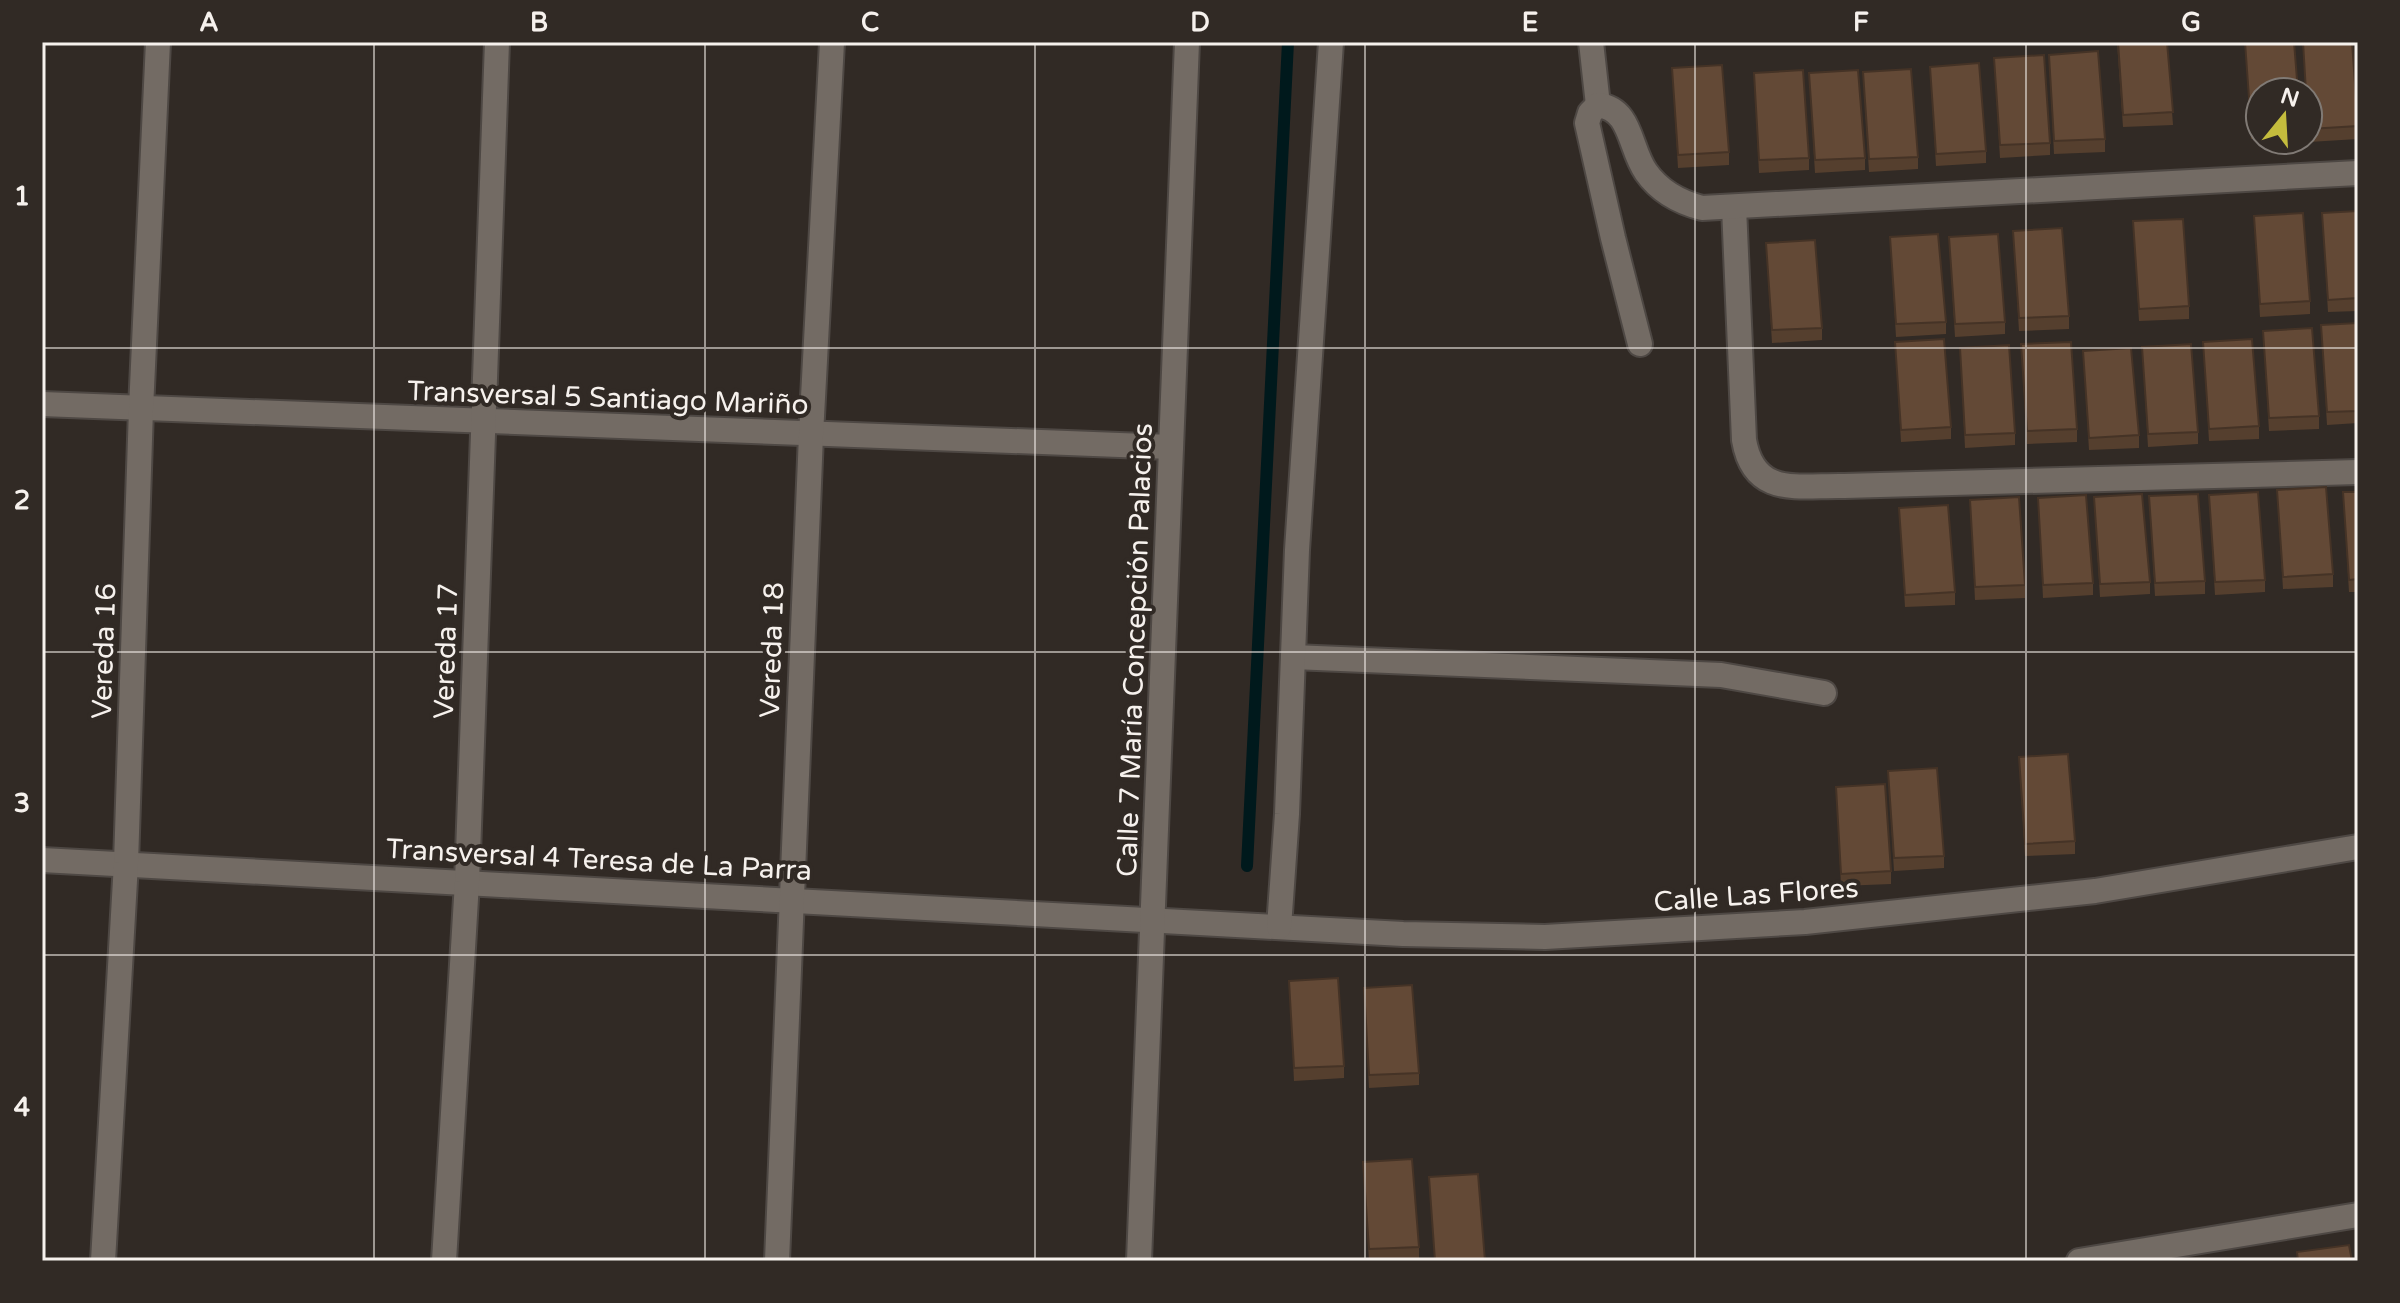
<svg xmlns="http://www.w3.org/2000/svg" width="2400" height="1303" font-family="'Varela Round',sans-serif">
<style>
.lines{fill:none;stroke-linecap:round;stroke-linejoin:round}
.stream{stroke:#00191c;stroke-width:12}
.street-casing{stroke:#4e4844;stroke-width:28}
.street{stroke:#736b64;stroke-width:24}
.wall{fill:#553f2e}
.building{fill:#634936;stroke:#453326;stroke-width:2}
.grid{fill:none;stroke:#f6f1ed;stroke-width:2;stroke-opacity:0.55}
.labels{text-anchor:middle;stroke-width:8;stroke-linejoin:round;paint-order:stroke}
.street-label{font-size:28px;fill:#f6f1ed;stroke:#312a25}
.neatline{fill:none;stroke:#f6f1ed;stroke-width:3}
.grid-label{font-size:26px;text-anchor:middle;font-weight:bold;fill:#f6f1ed}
</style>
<rect width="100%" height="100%" fill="#312a25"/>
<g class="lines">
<polyline class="stream" points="1247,866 1288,42"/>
<defs>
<g id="street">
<polyline points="1591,42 1598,105"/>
<path d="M1734 207 1744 440C1754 498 1798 485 1844 486L2358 472"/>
<path d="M1640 344 1613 238 1587 123 1590 113 1598 105C1632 109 1629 148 1646 172 1660 192 1679 202 1702 208L2358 173"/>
<polyline points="42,404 1171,447"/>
<polyline points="1293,657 1721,675 1824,693"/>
<polyline points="42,860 1403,934 1545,937 1805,922 2095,891 2358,847"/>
<polyline points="1279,927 1287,814 1297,550 1331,42"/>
<polyline points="103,1261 126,863 141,409 158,42"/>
<polyline points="444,1261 467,882 497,42"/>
<polyline points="777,1261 811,435 832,42"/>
<polyline points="1139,1261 1187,42"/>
<polyline points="2079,1261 2358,1215"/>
</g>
</defs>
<use href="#street" class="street-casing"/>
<use href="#street" class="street"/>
</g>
<g class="wall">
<polygon points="2117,42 2167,42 2173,125 2123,127"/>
<polygon points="2245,42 2260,92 2260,138 2251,139"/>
<polygon points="2303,42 2358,113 2358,139 2309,142 2308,92 2306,92"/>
<polygon points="2049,55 2105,139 2105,152 2054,154"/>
<polygon points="1994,58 2050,143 2050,155 2000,158"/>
<polygon points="1930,67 1986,151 1986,163 1936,166"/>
<polygon points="1672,68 1729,152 1729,165 1678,168"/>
<polygon points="1863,72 1918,157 1918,169 1869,172"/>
<polygon points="1754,73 1809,158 1809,170 1759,173"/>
<polygon points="1809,73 1865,158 1865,170 1815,173"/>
<polygon points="2358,211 2358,311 2328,312 2322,213"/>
<polygon points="2254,216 2310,301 2310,314 2260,317"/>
<polygon points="2133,221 2189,306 2189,319 2139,321"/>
<polygon points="2013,231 2069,316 2069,329 2019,331"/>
<polygon points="1890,237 1946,322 1946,334 1896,337"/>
<polygon points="1949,237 2005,322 2005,334 1955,337"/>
<polygon points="1766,243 1822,328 1822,340 1772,343"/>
<polygon points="2358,323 2358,423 2327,425 2321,325"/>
<polygon points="2263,331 2319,416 2319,429 2269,431"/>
<polygon points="1895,342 1951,427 1951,439 1901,442"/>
<polygon points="2203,342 2259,426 2259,439 2209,441"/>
<polygon points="2021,344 2077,429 2077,442 2027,444"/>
<polygon points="2142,347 2198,432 2198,444 2148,447"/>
<polygon points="1960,348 2015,433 2015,445 1965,448"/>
<polygon points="2083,351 2139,435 2139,448 2089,450"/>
<polygon points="2277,490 2333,574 2333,587 2283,589"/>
<polygon points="2343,492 2358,492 2358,592 2349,592"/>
<polygon points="2209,495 2265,580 2265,592 2215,595"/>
<polygon points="2149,496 2205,581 2205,594 2155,596"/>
<polygon points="2094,497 2150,582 2150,594 2100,597"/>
<polygon points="2038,498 2093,583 2093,595 2043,598"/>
<polygon points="1970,500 2025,585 2025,598 1975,600"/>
<polygon points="1899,508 1955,592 1955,605 1905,607"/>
<polygon points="2019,757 2075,841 2075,854 2025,856"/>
<polygon points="1888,771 1944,856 1944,868 1894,871"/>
<polygon points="1836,787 1891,871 1891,884 1841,886"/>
<polygon points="1289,981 1344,1066 1344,1078 1294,1081"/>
<polygon points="1364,988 1419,1073 1419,1085 1369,1088"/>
<polygon points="1363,1162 1419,1247 1419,1260 1369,1261"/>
</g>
<g class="building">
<polygon points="2118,42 2167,42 2173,112 2123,115"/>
<polygon points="2245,42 2294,42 2298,92 2260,92 2260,126 2251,126"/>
<polygon points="2303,42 2352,42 2358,126 2309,129 2308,92 2306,92"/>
<polygon points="2098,51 2105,139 2054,141 2049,55"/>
<polygon points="2044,55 2050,143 2000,145 1994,58"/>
<polygon points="1979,63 1986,151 1936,154 1930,67"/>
<polygon points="1722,65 1729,152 1678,155 1672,68"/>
<polygon points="1911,69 1918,157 1869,159 1863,72"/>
<polygon points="1803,70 1809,158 1759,160 1754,73"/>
<polygon points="1858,70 1865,158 1815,160 1809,73"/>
<polygon points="2358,211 2358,298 2328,300 2322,213"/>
<polygon points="2303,213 2310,301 2260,304 2254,216"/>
<polygon points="2183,219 2189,306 2139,309 2133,221"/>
<polygon points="2062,228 2069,316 2019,318 2013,231"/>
<polygon points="1938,234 1946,322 1896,324 1890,237"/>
<polygon points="1998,234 2005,322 1955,324 1949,237"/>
<polygon points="1815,240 1822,328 1772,330 1766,243"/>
<polygon points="2358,323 2358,411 2327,412 2321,325"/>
<polygon points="2312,328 2319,416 2269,418 2263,331"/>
<polygon points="1944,339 1951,427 1901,430 1895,342"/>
<polygon points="2252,339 2259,426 2209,429 2203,342"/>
<polygon points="2071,342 2077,429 2027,431 2021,344"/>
<polygon points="2191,344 2198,432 2148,434 2142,347"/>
<polygon points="2009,345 2015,433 1965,435 1960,348"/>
<polygon points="2131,348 2139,435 2089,438 2083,351"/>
<polygon points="2326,487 2333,574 2283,577 2277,490"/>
<polygon points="2258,492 2265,580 2215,582 2209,495"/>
<polygon points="2343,492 2358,492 2358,579 2349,580"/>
<polygon points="2142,494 2150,582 2100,584 2094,497"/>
<polygon points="2198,494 2205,581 2155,583 2149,496"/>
<polygon points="2086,495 2093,583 2043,585 2038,498"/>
<polygon points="2019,497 2025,585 1975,587 1970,500"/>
<polygon points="1948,505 1955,592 1905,595 1899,508"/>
<polygon points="2068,754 2075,841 2025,844 2019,757"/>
<polygon points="1937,768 1944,856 1894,858 1888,771"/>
<polygon points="1885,784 1891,871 1841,874 1836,787"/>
<polygon points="1338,978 1344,1066 1294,1068 1289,981"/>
<polygon points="1412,985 1419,1073 1369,1075 1364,988"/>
<polygon points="1412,1159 1419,1247 1369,1249 1363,1162"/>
<polygon points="1478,1174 1485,1261 1435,1261 1429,1177"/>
<polygon points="2349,1245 2352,1261 2298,1261 2297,1252"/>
</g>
<path class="grid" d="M374 42V1261M705 42V1261M1035 42V1261M1365 42V1261M1695 42V1261M2026 42V1261M42 348H2358M42 652H2358M42 955H2358"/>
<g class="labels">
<g class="street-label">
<text transform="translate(608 397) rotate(2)" y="10">Transversal 5 Santiago Mariño</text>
<text transform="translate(771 650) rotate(-88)" y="10">Vereda 18</text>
<text transform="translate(1134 650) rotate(-88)" y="10">Calle 7 María Concepción Palacios</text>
<text transform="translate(103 651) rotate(-88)" y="10">Vereda 16</text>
<text transform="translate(445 651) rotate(-88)" y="10">Vereda 17</text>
<text transform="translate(599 859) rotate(3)" y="10">Transversal 4 Teresa de La Parra</text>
<text transform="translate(1756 894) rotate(-4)" y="10">Calle Las Flores</text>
</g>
</g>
<rect width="2400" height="1303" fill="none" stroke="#312a25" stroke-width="88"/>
<g transform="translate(2284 116) rotate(18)"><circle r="38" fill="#312a25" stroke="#807a75" stroke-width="2"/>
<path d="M0-6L14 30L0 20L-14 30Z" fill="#c4bc3d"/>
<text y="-12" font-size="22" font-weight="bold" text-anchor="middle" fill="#f6f1ed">N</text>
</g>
<rect x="44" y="44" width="2312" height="1215" class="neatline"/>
<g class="grid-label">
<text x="209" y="31">A</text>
<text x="539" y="31">B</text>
<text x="870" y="31">C</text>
<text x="1200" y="31">D</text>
<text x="1530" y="31">E</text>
<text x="1861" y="31">F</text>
<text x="2191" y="31">G</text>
<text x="22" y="205">1</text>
<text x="22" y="509">2</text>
<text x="22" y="812">3</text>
<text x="22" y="1116">4</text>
</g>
</svg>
